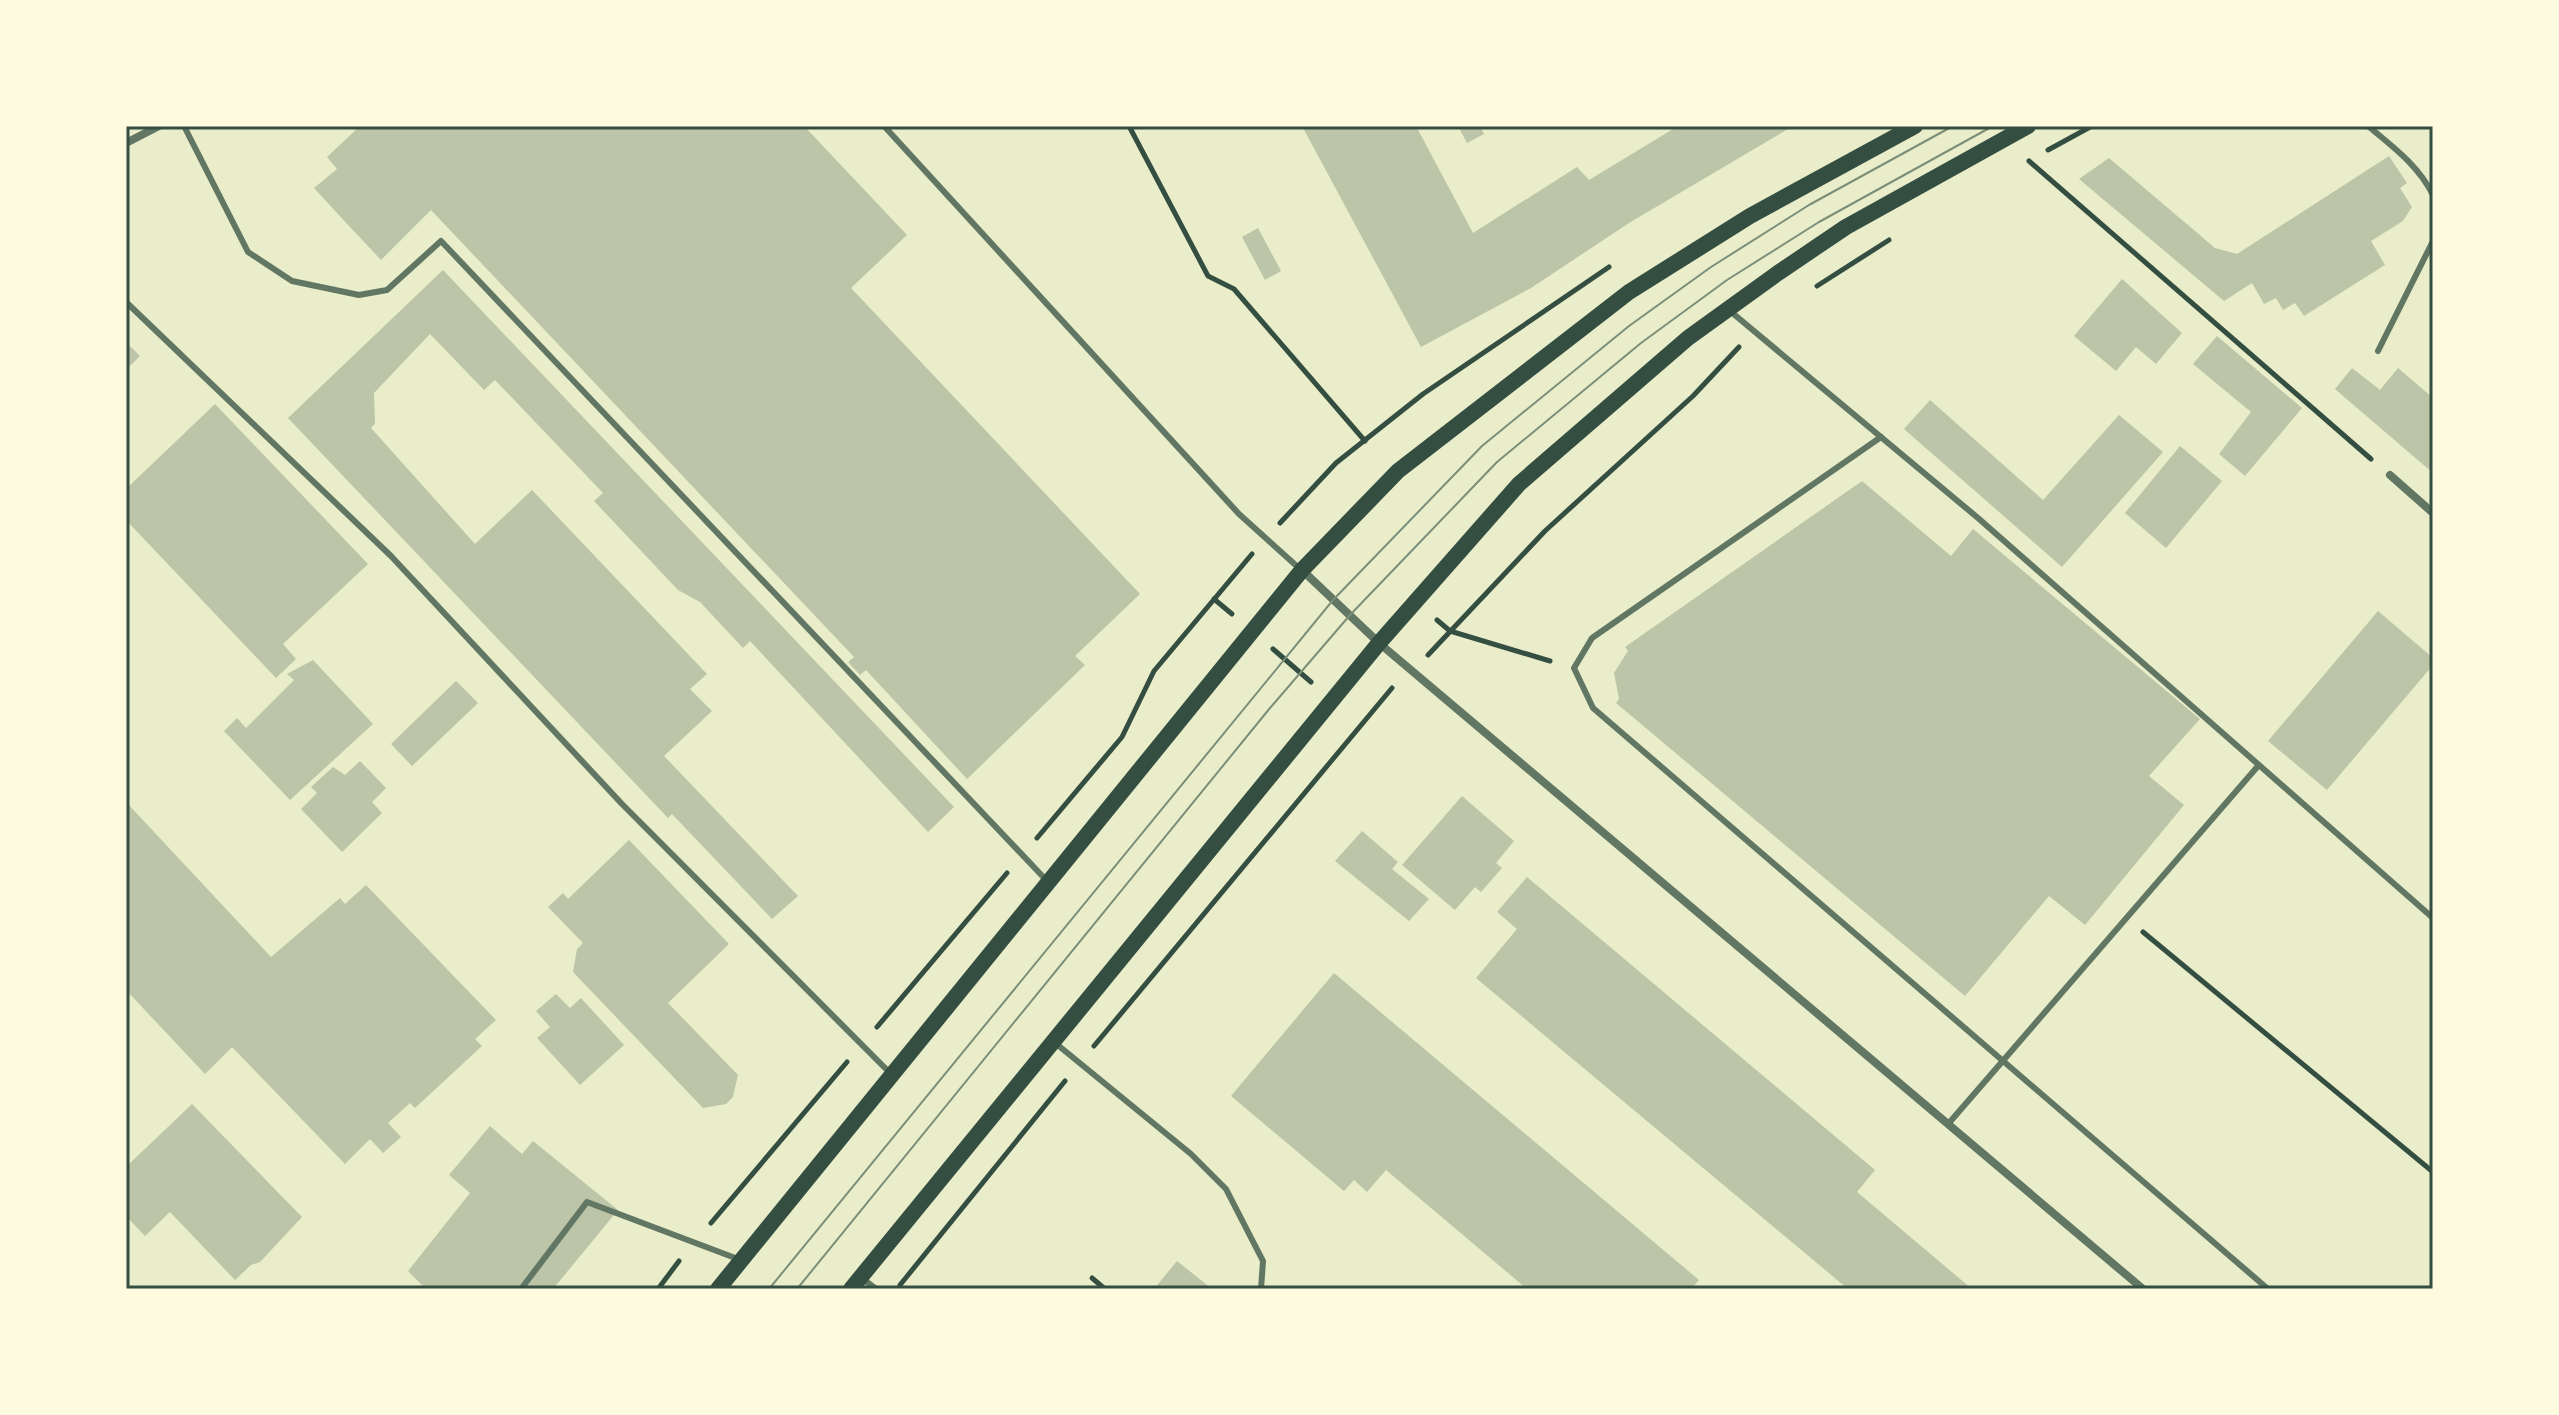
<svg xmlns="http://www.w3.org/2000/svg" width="2559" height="1415" font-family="'Roboto Serif',serif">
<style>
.building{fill:#bcc5a7}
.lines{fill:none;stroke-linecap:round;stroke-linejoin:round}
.path{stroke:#344e41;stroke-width:5}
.service{stroke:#617663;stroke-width:6}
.minor{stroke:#617663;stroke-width:8}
.secondary{stroke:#344e41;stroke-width:16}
.tram{stroke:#7c8e77;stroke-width:2}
.neatline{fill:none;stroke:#344e41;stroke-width:3}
</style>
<rect width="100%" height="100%" fill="#e9edc9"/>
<g class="building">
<polygon points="360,126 804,126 907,235 851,288 1140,594 1075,656 1085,665 967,779 866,670 860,675 848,662 854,657 431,210 381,260 349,226 314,188 337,169 327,157"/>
<polygon points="1302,126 1416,126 1473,233 1577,167 1589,180 1678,126 1793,126 1629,223 1531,288 1421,347"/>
<polygon points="1458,126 1480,126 1484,134 1467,143"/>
<polygon points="2389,156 2407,183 2400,188 2412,207 2403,221 2371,241 2385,265 2304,316 2295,303 2283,310 2276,298 2264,304 2252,283 2224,301 2079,179 2109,158 2215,248 2237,254"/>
<polygon points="1258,228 1281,271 1265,280 1242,237"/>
<polygon points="443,270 954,807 928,832 750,641 743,648 700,602 678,590 594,501 603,493 495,380 484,390 430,334 374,393 375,424 371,428 475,544 532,490 707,674 690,689 712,711 664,756 798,896 772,919 672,814 668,818 288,418"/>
<polygon points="2122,279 2182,333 2156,364 2136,347 2116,371 2074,336"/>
<polygon points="2217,336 2302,408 2245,476 2219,454 2251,412 2193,364"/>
<polygon points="126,342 140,356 126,370"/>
<polygon points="2352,368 2380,390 2398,368 2433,398 2433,473 2335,389"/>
<polygon points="1930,400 2043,500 2119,415 2163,452 2062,567 1904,429"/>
<polygon points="215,404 368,564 283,644 296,659 276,678 126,520 126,489"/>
<polygon points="2180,446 2222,481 2166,548 2125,513"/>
<polygon points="1862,481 1951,556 1973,529 2200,719 2149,776 2184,805 2085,925 2049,896 1965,996 1616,703 1619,699 1614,673 1628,651 1625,647"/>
<polygon points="2378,611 2433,658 2433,665 2327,790 2268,741"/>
<polygon points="313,660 373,724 290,800 224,731 237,718 246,728 294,680 287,674"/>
<polygon points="456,681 478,703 412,766 391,744"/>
<polygon points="360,761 386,788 372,802 382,813 342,852 301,809 317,793 311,787 333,767 345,775"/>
<polygon points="1462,796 1514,841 1496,863 1502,868 1481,892 1475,887 1455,910 1402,865"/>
<polygon points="126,802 271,957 340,898 345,904 366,885 496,1020 475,1039 482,1046 415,1108 410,1103 388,1123 401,1137 383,1153 370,1139 345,1164 232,1047 205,1074 126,990"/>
<polygon points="1362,831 1398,862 1392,869 1429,899 1409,921 1335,861"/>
<polygon points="629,840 729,944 668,1003 738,1075 733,1097 726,1104 703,1108 573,972 577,949 583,943 548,907 563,893 568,899"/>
<polygon points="1527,877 1875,1170 1857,1192 1972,1289 1848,1289 1476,978 1517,929 1497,912"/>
<polygon points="1334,973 1699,1280 1691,1289 1527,1289 1386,1170 1367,1192 1354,1180 1344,1191 1231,1096"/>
<polygon points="556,994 570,1008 581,998 624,1045 580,1085 537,1038 550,1027 536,1011"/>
<polygon points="192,1104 302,1217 260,1262 251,1265 235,1280 170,1212 145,1236 126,1216 126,1167"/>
<polygon points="490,1126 522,1154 533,1141 618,1210 553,1289 426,1289 408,1271 470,1193 449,1175"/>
<polygon points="1177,1261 1212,1289 1154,1289"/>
</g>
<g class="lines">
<g class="path">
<polyline points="1129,126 1208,276 1234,289 1365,441"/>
<polyline points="2048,150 2092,126"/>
<polyline points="2029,161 2371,459"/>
<polyline points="1817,286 1889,240"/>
<polyline points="1280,523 1336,463 1423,394 1609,267"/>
<polyline points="1214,599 1232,614"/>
<polyline points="1437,620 1450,631 1550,661"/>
<polyline points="1273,649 1311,682"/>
<polyline points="1428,655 1545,531 1693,396 1739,347"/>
<polyline points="1037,838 1122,737 1154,671 1252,554"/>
<polyline points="2143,932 2433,1172"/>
<polyline points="877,1027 1007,873"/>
<polyline points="1094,1046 1392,688"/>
<polyline points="711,1223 847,1062"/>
<polyline points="1092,1278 1105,1289"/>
<polyline points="900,1285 1065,1081"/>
<polyline points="658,1289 679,1261"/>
</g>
<g class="service">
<polyline points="184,126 248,252 292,281 359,295 387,290 441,241 1048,882"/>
<polyline points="884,126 1239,514 1300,569"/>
<path d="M2368 126C2393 147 2418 165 2433 195"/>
<polyline points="2432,126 2433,126"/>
<polyline points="126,302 391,556 622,804 892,1075"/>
<polyline points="1730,311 1978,518 2433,918"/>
<polyline points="2378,351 2433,241"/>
<polyline points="1881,437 1592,638 1574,668 1593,708 2268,1289"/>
<polyline points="1054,1042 1191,1154 1226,1189 1263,1261 1261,1289"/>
<polyline points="1949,1123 2258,766"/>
<polyline points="863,1279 876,1289"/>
<polyline points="521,1289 587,1202 738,1259"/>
</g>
<g class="minor">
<polyline points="126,143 159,126"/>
<polyline points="2390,475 2433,513"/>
<polyline points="1302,570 1379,643 2143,1289"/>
</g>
<g class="secondary">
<polyline points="718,1289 1302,570 1398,471 1629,292 1750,216 1915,126"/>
<polyline points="851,1289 1379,643 1519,484 1688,338 1778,273 1846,227 2028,126"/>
</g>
<g class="tram">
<polyline points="769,1289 1333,600 1482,446 1629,326 1711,267 1809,205 1953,126"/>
<polyline points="797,1289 1270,708 1350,615 1497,462 1641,343 1727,280 1819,222 1993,126"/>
</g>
</g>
<rect width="2559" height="1415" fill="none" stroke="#fefae0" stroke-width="256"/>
<rect x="128" y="128" width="2303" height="1159" class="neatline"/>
</svg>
